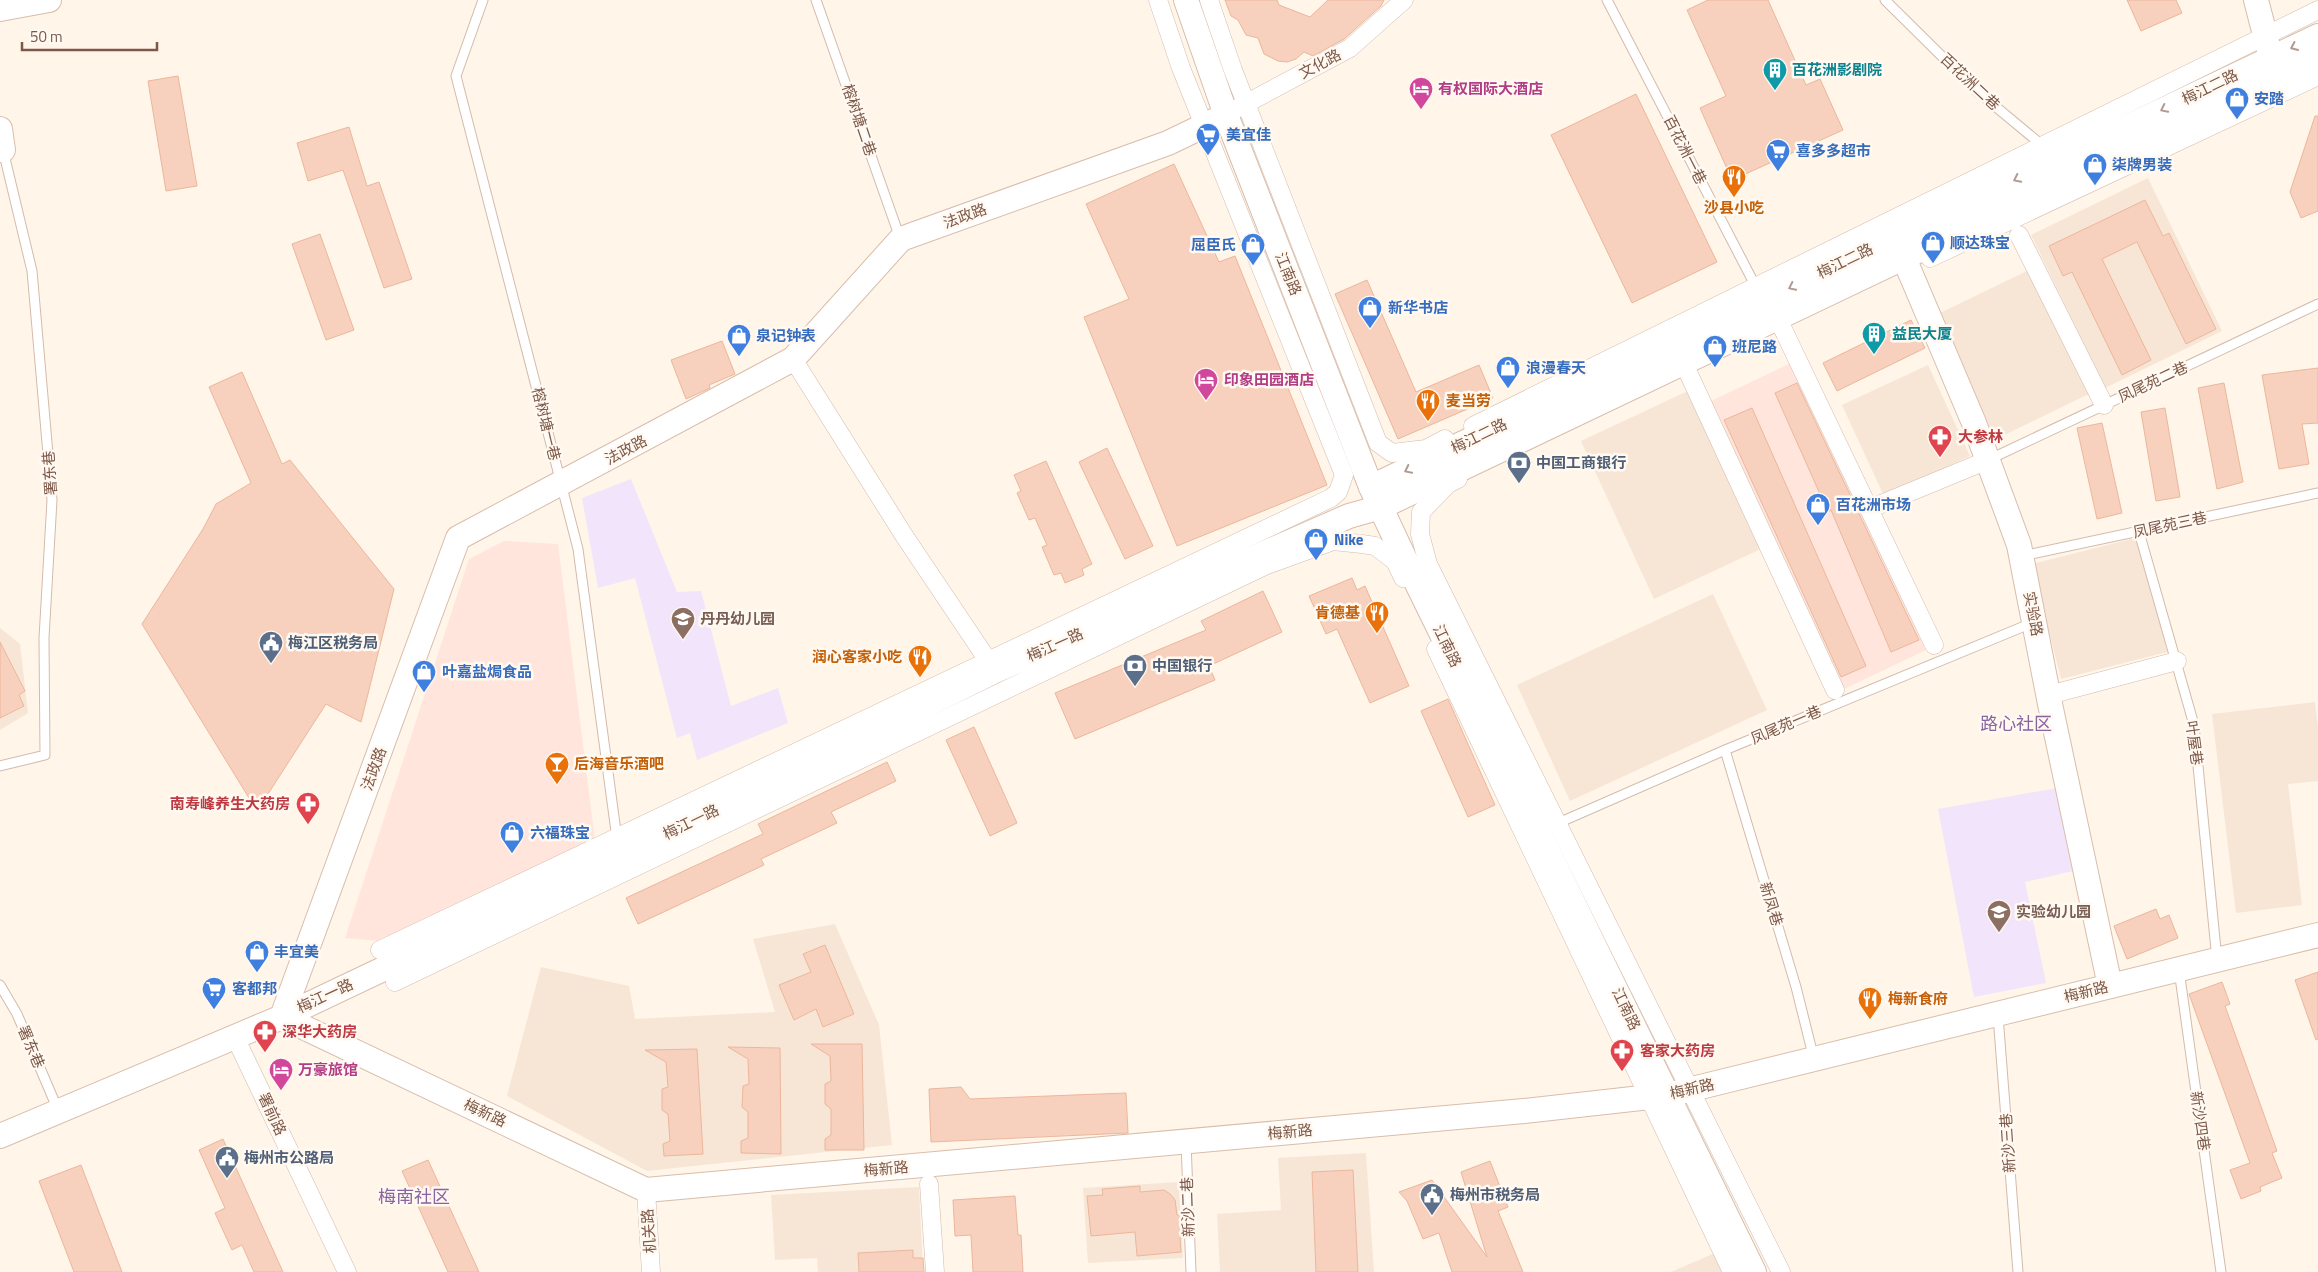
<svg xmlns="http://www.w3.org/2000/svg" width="2318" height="1272" font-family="'Titillium Web','Noto Sans SC',sans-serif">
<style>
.residential{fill:#f7e6d6}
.commercial{fill:#ffe5dc}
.education{fill:#f2e5fb}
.building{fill:#f7d1bd;stroke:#ecb69b}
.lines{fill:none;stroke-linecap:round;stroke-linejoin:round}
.lane-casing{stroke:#d3bbac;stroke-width:11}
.street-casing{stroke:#d3bbac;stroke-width:19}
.secondary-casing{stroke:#d9bdab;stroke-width:26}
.lane{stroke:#fff;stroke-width:9}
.street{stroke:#fff;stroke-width:18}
.secondary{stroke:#fff;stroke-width:24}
.oneway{stroke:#b19b91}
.labels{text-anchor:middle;stroke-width:5;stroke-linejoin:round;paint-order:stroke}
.street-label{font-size:15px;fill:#7d5848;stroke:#fff9f1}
.culture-label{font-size:15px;font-weight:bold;fill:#0d838f;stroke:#fff9f1;text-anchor:start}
.hotel-label{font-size:15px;font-weight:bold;fill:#b23c85;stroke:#fff9f1;text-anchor:start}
.shop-label{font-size:15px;font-weight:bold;fill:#366cbe;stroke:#fff9f1;text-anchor:start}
.food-label{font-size:15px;font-weight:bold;fill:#c56008;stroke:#fff9f1;text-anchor:start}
.health-label{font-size:15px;font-weight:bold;fill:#be3a42;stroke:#fff9f1;text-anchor:start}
.service-label{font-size:15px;font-weight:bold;fill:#4e5e75;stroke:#fff9f1;text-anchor:start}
.education-label{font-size:15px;font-weight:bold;fill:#785e54;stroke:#fff9f1;text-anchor:start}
.quarter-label{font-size:18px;fill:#8964a0;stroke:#fff9f1}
</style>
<rect width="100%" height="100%" fill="#fff5e9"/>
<g class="residential">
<polygon points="2148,178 2222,331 2105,388 2031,235"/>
<polygon points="2031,269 2091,393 1994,440 1938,314"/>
<polygon points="1928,365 1970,456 1884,496 1842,405"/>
<polygon points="1692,389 1765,547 1654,599 1581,441"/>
<polygon points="2139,537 2167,652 2061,679 2032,564"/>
<polygon points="1713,594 1767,710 1570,801 1517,685"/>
<polygon points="0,628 20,644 28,713 0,730"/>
<polygon points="2315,702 2318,729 2318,781 2288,784 2302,905 2236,913 2212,714"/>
<polygon points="835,924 879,1025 892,1145 647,1171 507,1096 541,967 629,986 635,1019 775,1012 753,939"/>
<polygon points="1366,1153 1374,1272 1220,1272 1217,1214 1281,1210 1278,1158"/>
<polygon points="1179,1182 1183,1258 1088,1263 1083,1188"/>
<polygon points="919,1187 923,1272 818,1272 817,1258 775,1260 771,1195"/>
<polygon points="1715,1253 1723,1272 1671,1272"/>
</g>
<g class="commercial">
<polygon points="1791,363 1926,650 1844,689 1709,402"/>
<polygon points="504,541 558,544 595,841 391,942 345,938 469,559"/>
</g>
<g class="education">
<polygon points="631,479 677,592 701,591 731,706 778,688 788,723 697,760 690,733 677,738 635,578 598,588 582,498"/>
<polygon points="2057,788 2073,871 2025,882 2046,983 1974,997 1938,809"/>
</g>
<g class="building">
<polygon points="1225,0 1277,0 1279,5 1310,17 1328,0 1384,0 1381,6 1344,39 1313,56 1304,52 1296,59 1287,62 1278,61 1264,54 1258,38 1246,35 1238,20 1231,16"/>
<polygon points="1708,0 1768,0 1806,85 1820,79 1843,130 1732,180 1700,108 1726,96 1687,10"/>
<polygon points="2127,0 2176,0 2182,13 2141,31"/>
<polygon points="178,76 197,186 166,191 148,81"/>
<polygon points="1636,94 1717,262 1632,303 1551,135"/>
<polygon points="2315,116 2318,116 2318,211 2301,218 2290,192"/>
<polygon points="349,127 367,186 379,182 412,279 384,288 343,170 308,181 297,143"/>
<polygon points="1174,164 1219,262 1235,256 1327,485 1177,546 1084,317 1129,299 1086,204"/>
<polygon points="2145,200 2163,236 2169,233 2216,329 2186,344 2137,242 2102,259 2151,360 2122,375 2072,272 2063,276 2049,246"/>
<polygon points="320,234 354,330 326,340 292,244"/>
<polygon points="1367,280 1416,392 1479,365 1493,398 1398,439 1335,294"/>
<polygon points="1911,320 1925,348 1837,391 1823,363"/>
<polygon points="722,341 735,374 709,385 710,388 686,399 671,360"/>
<polygon points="2318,368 2318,423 2302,424 2309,464 2279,469 2262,375"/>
<polygon points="242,372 282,464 290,460 394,589 361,722 326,704 257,811 142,624 203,529 216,504 251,483 209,387"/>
<polygon points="1797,383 1919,640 1891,652 1831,510 1828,512 1775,393"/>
<polygon points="2224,383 2243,482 2217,489 2198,388"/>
<polygon points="1752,408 1866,666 1841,677 1724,420"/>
<polygon points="2165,408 2180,497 2156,501 2141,412"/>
<polygon points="2102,423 2122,513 2097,519 2077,428"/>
<polygon points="1107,448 1153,546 1125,559 1079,462"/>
<polygon points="1046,461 1092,564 1082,569 1084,575 1065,583 1061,573 1054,575 1042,547 1047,545 1035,518 1029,520 1017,493 1021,491 1014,475"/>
<polygon points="1352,578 1357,590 1365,586 1409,686 1370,703 1337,629 1326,634 1309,596"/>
<polygon points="1263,591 1282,632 1209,666 1215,680 1075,739 1055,693 1206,630 1201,621"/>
<polygon points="0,642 25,691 19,695 24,706 0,718"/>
<polygon points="1448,699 1495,805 1468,817 1421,711"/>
<polygon points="974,727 1017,823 990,836 946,740"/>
<polygon points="887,762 896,781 831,812 837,823 761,859 764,865 638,924 626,898 763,834 758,824"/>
<polygon points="2156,909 2160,919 2169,915 2178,938 2127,959 2114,926"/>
<polygon points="825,945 854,1014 823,1027 816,1009 794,1020 779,985 811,972 803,954"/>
<polygon points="2318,972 2318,1039 2316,1040 2295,980"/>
<polygon points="2222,982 2230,1004 2225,1006 2277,1151 2272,1153 2282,1178 2260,1187 2261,1191 2241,1199 2230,1170 2250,1163 2189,994"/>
<polygon points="811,1044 862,1044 864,1150 825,1150 825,1139 831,1135 831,1109 825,1104 825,1084 831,1081 830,1056"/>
<polygon points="728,1047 780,1048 781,1154 741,1153 741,1141 748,1138 748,1112 742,1107 743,1086 749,1084 748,1059"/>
<polygon points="697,1049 703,1154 664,1156 663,1144 670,1141 668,1114 662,1110 662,1089 668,1087 666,1062 645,1050"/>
<polygon points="961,1087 970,1099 1126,1093 1128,1133 931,1142 929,1089"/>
<polygon points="223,1139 283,1272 254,1272 242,1245 232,1250 215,1213 225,1208 199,1150"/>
<polygon points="428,1160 479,1272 448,1272 402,1171"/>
<polygon points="1490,1161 1508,1207 1498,1211 1523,1272 1452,1272 1439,1233 1423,1239 1407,1201 1399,1192 1432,1180 1487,1257 1461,1172"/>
<polygon points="81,1165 122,1272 74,1272 39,1181"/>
<polygon points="1353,1170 1358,1272 1316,1272 1312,1172"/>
<polygon points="1140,1186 1140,1192 1164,1190 1170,1194 1175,1200 1177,1215 1180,1215 1183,1238 1180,1238 1181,1252 1137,1256 1135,1232 1091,1236 1087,1196 1103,1195 1102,1189"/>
<polygon points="1015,1196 1018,1235 1021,1235 1023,1272 973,1272 971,1235 955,1236 953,1200"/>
<polygon points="913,1250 913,1258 923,1258 924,1272 859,1272 858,1253"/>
</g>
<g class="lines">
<defs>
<g id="lane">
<polyline points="483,0 456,76 578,549 617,839"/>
<polyline points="816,0 900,238"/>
<polyline points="1607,0 1757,289"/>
<polyline points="1885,0 1978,92 2043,146"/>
<polyline points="1988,460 2318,304"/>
<polyline points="2139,532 2194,725 2217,960"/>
<polyline points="2022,556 2318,493"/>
<polyline points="1725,750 1796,987 1814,1059"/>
<polyline points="0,766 45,755 44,638 52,500 32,271 3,150"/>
<polyline points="1556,824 1725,750 2032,623"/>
<polyline points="2179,970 2221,1272"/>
<polyline points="0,985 17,1014 58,1110"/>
<polyline points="1998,1016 2018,1272"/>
<polyline points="1186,1142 1191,1272"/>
</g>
<g id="street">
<polyline points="1209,0 1233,70 1378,443 1392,453 1426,449 1445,439"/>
<polyline points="1236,109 1350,48 1404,0"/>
<polyline points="2019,235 2104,405"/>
<polyline points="1930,258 2318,76"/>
<polyline points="1780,323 1934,645"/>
<polyline points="793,359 905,537 995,671"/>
<polyline points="1686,368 1835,690"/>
<polyline points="1473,426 2318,10"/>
<polyline points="1458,479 1448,484 1421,512 1420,534 1428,564 1781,1272"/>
<polyline points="1869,509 1988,460"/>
<polyline points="1436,649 1732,1272"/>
<polyline points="2049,695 2177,661"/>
<polyline points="380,950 1331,498 1338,492 1344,475 1181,68 1158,0"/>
<polyline points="395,982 1267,565 1333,541 1362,544 1375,546 1395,561 1403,578"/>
<polyline points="235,1037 347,1272"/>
<polyline points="929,1184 935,1272"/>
<polyline points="646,1190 651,1272"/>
</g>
<g id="secondary">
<polyline points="1186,0 1226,115 1371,487 1404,557 1754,1272"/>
<polyline points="2256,0 2271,58"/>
<polyline points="0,9 49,0"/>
<polyline points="0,129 3,150 0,150"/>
<polyline points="1904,258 1974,423 2019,545 2050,704 2110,986"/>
<polyline points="1371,487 2318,36"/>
<polyline points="282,1017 646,1190 1524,1111 1668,1095 2318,935"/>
<polyline points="282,1017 458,538 793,359 901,239 1168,143 1226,115"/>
<polyline points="0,1136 282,1017 619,857 995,671 1349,516 1381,507 2318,60"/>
</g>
</defs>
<use href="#lane" class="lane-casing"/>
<use href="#street" class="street-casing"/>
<use href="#secondary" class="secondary-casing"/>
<use href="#lane" class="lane"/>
<use href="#street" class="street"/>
<use href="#secondary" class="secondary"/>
</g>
<defs><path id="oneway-chevron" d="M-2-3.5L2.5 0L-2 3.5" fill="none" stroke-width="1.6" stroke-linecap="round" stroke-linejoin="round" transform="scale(1.25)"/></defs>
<g class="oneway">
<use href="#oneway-chevron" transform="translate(2294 47) rotate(155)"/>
<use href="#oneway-chevron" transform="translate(2164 109) rotate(154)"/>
<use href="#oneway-chevron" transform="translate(2017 179) rotate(154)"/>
<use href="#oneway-chevron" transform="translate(1792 287) rotate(154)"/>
<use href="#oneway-chevron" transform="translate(1408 470) rotate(154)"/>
</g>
<defs>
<symbol id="building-pin" viewBox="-11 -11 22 30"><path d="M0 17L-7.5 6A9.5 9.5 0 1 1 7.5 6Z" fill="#0f9aa8" stroke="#fff9f1"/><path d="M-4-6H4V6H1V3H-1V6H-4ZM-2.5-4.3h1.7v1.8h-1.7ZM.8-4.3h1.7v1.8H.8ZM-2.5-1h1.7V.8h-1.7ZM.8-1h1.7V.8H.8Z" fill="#fff"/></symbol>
<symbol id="hotel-pin" viewBox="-11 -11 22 30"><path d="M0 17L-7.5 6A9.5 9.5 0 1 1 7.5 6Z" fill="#d1479c" stroke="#fff9f1"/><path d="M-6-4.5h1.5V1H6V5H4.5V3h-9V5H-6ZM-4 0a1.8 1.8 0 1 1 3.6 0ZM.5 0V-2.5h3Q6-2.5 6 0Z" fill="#fff"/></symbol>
<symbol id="shop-pin" viewBox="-11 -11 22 30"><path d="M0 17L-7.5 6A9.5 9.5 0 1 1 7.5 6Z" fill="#3f7fe0" stroke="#fff9f1"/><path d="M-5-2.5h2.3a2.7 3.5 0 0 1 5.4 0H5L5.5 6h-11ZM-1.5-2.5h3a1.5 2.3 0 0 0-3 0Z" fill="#fff"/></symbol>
<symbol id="supermarket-pin" viewBox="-11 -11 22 30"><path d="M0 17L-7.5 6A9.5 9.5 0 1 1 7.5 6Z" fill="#3f7fe0" stroke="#fff9f1"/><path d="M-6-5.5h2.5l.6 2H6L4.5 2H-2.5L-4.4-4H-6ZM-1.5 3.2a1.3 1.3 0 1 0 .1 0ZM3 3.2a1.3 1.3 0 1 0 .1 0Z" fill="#fff"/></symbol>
<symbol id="restaurant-pin" viewBox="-11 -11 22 30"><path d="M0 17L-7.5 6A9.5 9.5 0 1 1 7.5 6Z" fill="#e8710a" stroke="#fff9f1"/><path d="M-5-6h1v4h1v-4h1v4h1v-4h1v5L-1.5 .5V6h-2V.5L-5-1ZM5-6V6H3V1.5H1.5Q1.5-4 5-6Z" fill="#fff"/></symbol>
<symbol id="pharmacy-pin" viewBox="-11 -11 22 30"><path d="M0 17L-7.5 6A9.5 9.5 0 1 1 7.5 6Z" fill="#e0444e" stroke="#fff9f1"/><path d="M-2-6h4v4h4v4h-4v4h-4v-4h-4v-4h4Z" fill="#fff"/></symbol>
<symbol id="bank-pin" viewBox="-11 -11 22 30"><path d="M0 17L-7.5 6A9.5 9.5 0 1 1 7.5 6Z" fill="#5c6f8a" stroke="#fff9f1"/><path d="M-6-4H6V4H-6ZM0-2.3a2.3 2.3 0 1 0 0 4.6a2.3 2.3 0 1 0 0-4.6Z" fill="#fff"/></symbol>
<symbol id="school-pin" viewBox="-11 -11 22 30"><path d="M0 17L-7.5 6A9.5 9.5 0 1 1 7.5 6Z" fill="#8d6e63" stroke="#fff9f1"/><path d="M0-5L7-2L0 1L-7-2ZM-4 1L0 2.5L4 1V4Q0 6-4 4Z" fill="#fff"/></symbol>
<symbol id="civic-pin" viewBox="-11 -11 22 30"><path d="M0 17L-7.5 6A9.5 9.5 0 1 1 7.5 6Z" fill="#5c6f8a" stroke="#fff9f1"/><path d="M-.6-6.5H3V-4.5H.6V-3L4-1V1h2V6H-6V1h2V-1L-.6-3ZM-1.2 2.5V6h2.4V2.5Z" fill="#fff"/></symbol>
<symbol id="bar-pin" viewBox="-11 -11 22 30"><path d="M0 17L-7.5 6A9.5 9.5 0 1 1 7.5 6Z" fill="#e8710a" stroke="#fff9f1"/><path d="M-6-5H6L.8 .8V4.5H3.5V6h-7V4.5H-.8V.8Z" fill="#fff"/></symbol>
</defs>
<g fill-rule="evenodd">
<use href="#building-pin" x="1761" y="56" width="28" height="38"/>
<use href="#hotel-pin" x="1407" y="75" width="28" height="38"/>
<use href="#shop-pin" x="2223" y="85" width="28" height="38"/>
<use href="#supermarket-pin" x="1194" y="121" width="28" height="38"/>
<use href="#supermarket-pin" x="1764" y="137" width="28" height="38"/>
<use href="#shop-pin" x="2081" y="151" width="28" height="38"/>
<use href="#restaurant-pin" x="1720" y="163" width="28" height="38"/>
<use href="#shop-pin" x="1919" y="229" width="28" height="38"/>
<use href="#shop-pin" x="1239" y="231" width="28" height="38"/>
<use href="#shop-pin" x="1356" y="294" width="28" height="38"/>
<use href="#building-pin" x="1860" y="320" width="28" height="38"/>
<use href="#shop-pin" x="725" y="322" width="28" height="38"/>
<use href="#shop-pin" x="1701" y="333" width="28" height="38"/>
<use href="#shop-pin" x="1494" y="354" width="28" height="38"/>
<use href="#hotel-pin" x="1192" y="366" width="28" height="38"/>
<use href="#restaurant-pin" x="1414" y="387" width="28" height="38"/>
<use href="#pharmacy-pin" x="1926" y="423" width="28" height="38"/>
<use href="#bank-pin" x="1505" y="449" width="28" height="38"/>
<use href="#shop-pin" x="1804" y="491" width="28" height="38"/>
<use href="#shop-pin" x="1302" y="526" width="28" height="38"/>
<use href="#restaurant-pin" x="1363" y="599" width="28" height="38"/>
<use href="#school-pin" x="669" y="605" width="28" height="38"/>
<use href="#civic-pin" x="257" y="629" width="28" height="38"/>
<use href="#restaurant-pin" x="906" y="643" width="28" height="38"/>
<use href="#bank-pin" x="1121" y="652" width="28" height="38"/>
<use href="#shop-pin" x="410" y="658" width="28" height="38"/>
<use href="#bar-pin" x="543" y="750" width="28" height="38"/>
<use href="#pharmacy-pin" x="294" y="790" width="28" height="38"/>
<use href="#shop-pin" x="498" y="819" width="28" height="38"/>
<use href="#school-pin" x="1985" y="898" width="28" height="38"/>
<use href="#shop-pin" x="243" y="938" width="28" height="38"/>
<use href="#supermarket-pin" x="200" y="975" width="28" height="38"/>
<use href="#restaurant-pin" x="1856" y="985" width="28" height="38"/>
<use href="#pharmacy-pin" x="251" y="1018" width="28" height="38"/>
<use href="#pharmacy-pin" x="1608" y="1037" width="28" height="38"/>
<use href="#hotel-pin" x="267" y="1056" width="28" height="38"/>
<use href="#civic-pin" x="213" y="1144" width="28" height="38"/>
<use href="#civic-pin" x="1418" y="1181" width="28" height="38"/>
</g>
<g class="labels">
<g class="street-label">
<text transform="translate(1320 64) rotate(-28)" y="5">文化路</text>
<text transform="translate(1970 82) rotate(43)" y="5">百花洲二巷</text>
<text transform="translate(2210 87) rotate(-26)" y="5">梅江二路</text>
<text transform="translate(859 120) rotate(71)" y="5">榕树塘二巷</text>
<text transform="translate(1685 150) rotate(63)" y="5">百花洲一巷</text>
<text transform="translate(965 216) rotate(-20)" y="5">法政路</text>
<text transform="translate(1845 261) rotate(-26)" y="5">梅江二路</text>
<text transform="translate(1288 274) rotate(68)" y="5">江南路</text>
<text transform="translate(2153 382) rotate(-25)" y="5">凤尾苑二巷</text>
<text transform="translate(546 424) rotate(76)" y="5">榕树塘一巷</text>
<text transform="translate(1479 436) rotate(-26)" y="5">梅江二路</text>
<text transform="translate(626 450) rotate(-28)" y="5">法政路</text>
<text transform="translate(50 473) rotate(-94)" y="5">署东巷</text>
<text transform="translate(2170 525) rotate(-12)" y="5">凤尾苑三巷</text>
<text transform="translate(2033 614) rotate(79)" y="5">实验路</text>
<text transform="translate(1055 645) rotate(-24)" y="5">梅江一路</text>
<text transform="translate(1447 646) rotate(64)" y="5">江南路</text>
<text transform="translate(1786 725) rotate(-23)" y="5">凤尾苑一巷</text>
<text transform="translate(2194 743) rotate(82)" y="5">叶屋巷</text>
<text transform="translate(374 769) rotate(-70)" y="5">法政路</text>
<text transform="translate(691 822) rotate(-26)" y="5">梅江一路</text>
<text transform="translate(1771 904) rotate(73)" y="5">新凤巷</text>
<text transform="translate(2086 992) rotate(-14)" y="5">梅新路</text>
<text transform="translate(325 996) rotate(-25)" y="5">梅江一路</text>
<text transform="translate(1626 1009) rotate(64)" y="5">江南路</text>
<text transform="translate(31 1047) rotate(67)" y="5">署东巷</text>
<text transform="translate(1692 1089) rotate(-13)" y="5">梅新路</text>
<text transform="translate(485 1113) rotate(25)" y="5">梅新路</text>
<text transform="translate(272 1114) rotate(65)" y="5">署前路</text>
<text transform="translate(2200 1121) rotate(82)" y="5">新沙四巷</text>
<text transform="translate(1290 1132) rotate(-5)" y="5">梅新路</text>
<text transform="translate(2008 1143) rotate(-94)" y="5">新沙三巷</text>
<text transform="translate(886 1169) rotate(-5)" y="5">梅新路</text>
<text transform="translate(1188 1207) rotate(-92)" y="5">新沙二巷</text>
<text transform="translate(649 1231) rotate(-94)" y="5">机关路</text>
</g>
<g class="culture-label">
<text x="1792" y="75">百花洲影剧院</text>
<text x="1892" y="339">益民大厦</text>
</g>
<g class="hotel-label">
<text x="1438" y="94">有权国际大酒店</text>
<text x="1224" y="385">印象田园酒店</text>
<text x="298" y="1075">万豪旅馆</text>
</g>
<g class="shop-label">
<text x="2254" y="104">安踏</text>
<text x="1226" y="140">美宜佳</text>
<text x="1796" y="156">喜多多超市</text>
<text x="2112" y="170">柒牌男装</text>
<text x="1950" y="248">顺达珠宝</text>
<text x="1236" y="250" text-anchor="end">屈臣氏</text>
<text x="1388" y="313">新华书店</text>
<text x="756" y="341">泉记钟表</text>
<text x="1732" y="352">班尼路</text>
<text x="1526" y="373">浪漫春天</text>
<text x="1836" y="510">百花洲市场</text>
<text x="1334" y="545">Nike</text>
<text x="442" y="677">叶嘉盐焗食品</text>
<text x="530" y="838">六福珠宝</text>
<text x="274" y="957">丰宜美</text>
<text x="232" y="994">客都邦</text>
</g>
<g class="food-label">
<text x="1734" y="213" text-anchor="middle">沙县小吃</text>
<text x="1446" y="406">麦当劳</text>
<text x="1360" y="618" text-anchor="end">肯德基</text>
<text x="902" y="662" text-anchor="end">润心客家小吃</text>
<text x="574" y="769">后海音乐酒吧</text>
<text x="1888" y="1004">梅新食府</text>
</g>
<g class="health-label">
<text x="1958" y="442">大参林</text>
<text x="290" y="809" text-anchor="end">南寿峰养生大药房</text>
<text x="282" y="1037">深华大药房</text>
<text x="1640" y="1056">客家大药房</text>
</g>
<g class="service-label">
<text x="1536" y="468">中国工商银行</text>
<text x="288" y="648">梅江区税务局</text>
<text x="1152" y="671">中国银行</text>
<text x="244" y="1163">梅州市公路局</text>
<text x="1450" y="1200">梅州市税务局</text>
</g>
<g class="education-label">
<text x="700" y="624">丹丹幼儿园</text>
<text x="2016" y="917">实验幼儿园</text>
</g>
<g class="quarter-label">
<text x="2016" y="730">路心社区</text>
<text x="414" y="1203">梅南社区</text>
</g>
</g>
<path d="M22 42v8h135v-8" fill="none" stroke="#7d5848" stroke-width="2.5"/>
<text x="30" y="42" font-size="15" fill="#7d5848" stroke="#fff9f1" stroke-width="4" paint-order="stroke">50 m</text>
</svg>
